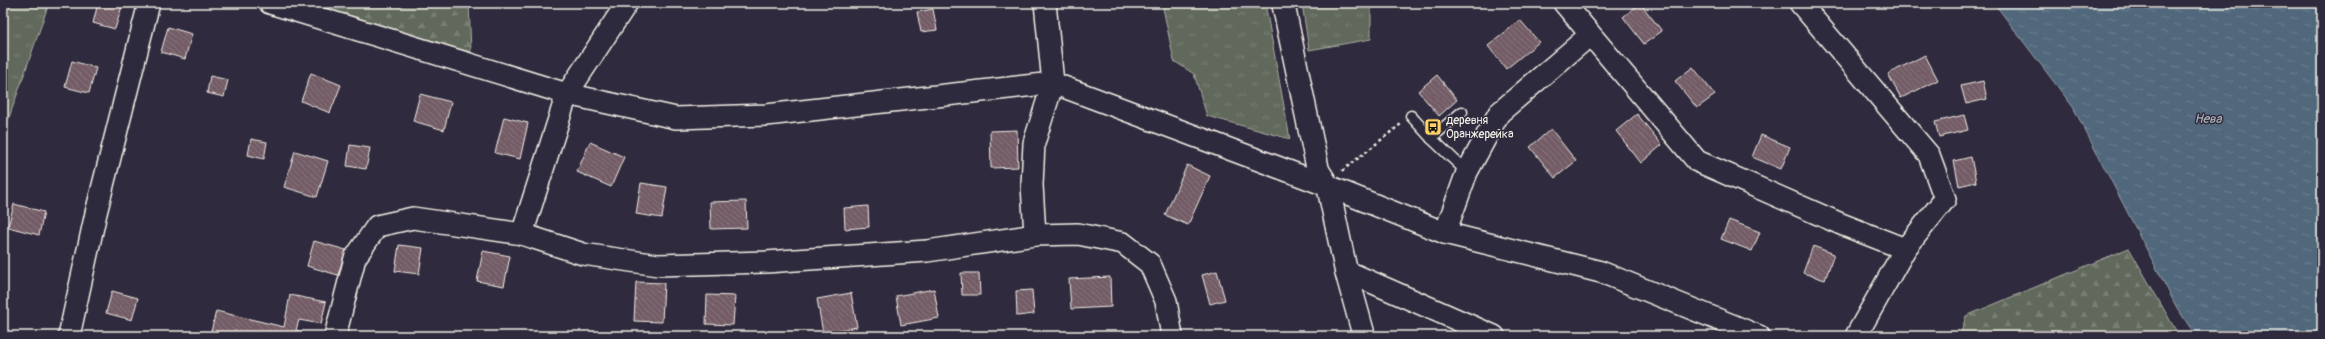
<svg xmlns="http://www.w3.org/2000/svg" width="2325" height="339" font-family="Pangolin,sans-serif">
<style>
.grass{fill:url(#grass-tufts);stroke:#aaada2}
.forest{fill:url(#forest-firs);stroke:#aaada2}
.water{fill:url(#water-ripples);stroke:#929ea7}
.building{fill:url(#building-back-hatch);stroke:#f4f1e8}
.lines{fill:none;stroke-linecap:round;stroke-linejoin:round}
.lane-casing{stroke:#f4f1e8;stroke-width:13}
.street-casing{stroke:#f4f1e8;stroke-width:24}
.secondary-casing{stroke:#f4f1e8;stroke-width:25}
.path{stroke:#f4f1e8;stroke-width:2.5;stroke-dasharray:3 3;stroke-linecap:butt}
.lane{stroke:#2f2a3d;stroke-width:10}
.street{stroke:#2f2a3d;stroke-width:21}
.secondary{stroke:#2f2a3d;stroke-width:22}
.labels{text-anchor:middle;stroke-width:3;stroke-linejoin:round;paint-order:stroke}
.poi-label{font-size:12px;fill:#f4f1e8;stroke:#2f2a3d;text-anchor:start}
.water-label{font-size:13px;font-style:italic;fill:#b3babd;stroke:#2f2a3d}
</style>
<defs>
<pattern id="grass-tufts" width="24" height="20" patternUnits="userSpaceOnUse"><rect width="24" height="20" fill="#61695c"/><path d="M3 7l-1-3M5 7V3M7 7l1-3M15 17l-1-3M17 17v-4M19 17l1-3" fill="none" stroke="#787f73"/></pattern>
<pattern id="forest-firs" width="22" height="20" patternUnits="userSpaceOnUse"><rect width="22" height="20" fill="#61695c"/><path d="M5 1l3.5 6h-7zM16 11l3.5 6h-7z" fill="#787f73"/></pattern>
<pattern id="water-ripples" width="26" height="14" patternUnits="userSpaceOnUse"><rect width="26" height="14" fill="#51677c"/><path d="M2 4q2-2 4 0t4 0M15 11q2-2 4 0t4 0" fill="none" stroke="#6b7d8f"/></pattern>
<pattern id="building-back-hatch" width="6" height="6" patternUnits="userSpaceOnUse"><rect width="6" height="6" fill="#735b66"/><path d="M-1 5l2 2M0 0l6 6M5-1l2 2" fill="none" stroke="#88737c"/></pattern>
</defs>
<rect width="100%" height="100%" fill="#2f2a3d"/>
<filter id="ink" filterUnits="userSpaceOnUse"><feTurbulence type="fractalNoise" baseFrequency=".025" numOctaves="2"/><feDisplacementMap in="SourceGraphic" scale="8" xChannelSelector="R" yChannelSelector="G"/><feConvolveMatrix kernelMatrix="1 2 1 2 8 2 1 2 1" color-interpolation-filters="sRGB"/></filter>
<g filter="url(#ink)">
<g class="grass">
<polygon points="3,3 49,3 3,135"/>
<polygon points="1162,3 1265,3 1290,139 1207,116 1194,74 1174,61"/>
<polygon points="1302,3 1371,3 1371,39 1309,50"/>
</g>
<g class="forest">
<polygon points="310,3 469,3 471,52 463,50"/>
<polygon points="2129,248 2179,336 1960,336 1966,316"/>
</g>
<polygon class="water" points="1994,3 2322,3 2322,336 2196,336 2177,308 2073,107"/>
<g class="building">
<polygon points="98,3 123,3 115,29 93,23"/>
<polygon points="1640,3 1662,31 1644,44 1623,17"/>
<polygon points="933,9 937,30 921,32 917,12"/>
<polygon points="1520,20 1539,42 1506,69 1488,46"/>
<polygon points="168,27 192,34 185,59 161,52"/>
<polygon points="1925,55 1938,80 1901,98 1888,74"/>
<polygon points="72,61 96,68 89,93 65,87"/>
<polygon points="1693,67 1715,95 1697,108 1675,81"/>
<polygon points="311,73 341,85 330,113 301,101"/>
<polygon points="1437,75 1457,100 1439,116 1418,91"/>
<polygon points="210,76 228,80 224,97 207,93"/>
<polygon points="1983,81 1987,99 1966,104 1961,86"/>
<polygon points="420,94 451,102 444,130 413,121"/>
<polygon points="1637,114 1662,145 1641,163 1616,131"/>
<polygon points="1964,115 1968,130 1939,137 1935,122"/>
<polygon points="504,117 528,123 520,159 495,153"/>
<polygon points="1551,129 1576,161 1555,178 1530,147"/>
<polygon points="1017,130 1018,167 991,168 990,131"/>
<polygon points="1761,135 1790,147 1781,169 1752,157"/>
<polygon points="251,139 267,142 264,159 248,155"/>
<polygon points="590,142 624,157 611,187 577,172"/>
<polygon points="350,145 370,148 366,169 347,166"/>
<polygon points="295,151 328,161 317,197 284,187"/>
<polygon points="1971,157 1976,182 1959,186 1954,161"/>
<polygon points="1187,165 1210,176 1188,225 1165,215"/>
<polygon points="641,183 667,187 662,218 636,214"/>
<polygon points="746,201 747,228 711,229 710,202"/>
<polygon points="14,204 44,212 39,235 8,227"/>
<polygon points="868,206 869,227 845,229 844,208"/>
<polygon points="1729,220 1760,232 1752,251 1721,239"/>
<polygon points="314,241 346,250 338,275 307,266"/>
<polygon points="399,245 423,248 419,274 395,271"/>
<polygon points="1813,246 1834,254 1825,280 1803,273"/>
<polygon points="483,251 510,256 504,286 477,281"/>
<polygon points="1217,271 1225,300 1210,304 1202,275"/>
<polygon points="961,273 979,273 980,295 962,295"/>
<polygon points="1110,277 1111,307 1071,309 1069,279"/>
<polygon points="636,282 664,283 662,322 634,321"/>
<polygon points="934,289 939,318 901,325 896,296"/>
<polygon points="1032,290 1034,314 1017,316 1016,291"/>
<polygon points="112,291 138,298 132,320 106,313"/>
<polygon points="851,293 857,327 823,333 817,299"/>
<polygon points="290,295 326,302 321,324 299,320 296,330 302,332 301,336 210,336 216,311 284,327"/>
<polygon points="707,295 735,296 733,325 706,324"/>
</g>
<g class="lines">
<defs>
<g id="lane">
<polyline points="1411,116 1431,138 1467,172"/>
<polyline points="1431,138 1462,112"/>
</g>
<g id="street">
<polyline points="270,3 567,94 676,118 766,115 1053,83 1328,186 1445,233 1601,272 1759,336"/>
<polyline points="1564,3 1697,161 1841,224 1905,249"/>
<polyline points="1800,3 1929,155 1945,199 1905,249 1856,336"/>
<polyline points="1445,233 1467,172 1499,113 1590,35"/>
<polyline points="522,234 567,94 627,3"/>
<polyline points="1035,235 1032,185 1034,143 1053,83 1045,3"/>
<polyline points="1346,271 1494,336"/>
<polyline points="69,336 96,213 149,3"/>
<polyline points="335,336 355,258 377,226 413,218 522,234 583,254 658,265 766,262 927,251 1035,235 1078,234 1123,243 1150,264 1166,301 1172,336"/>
</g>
<polyline id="secondary" points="1283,3 1318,170 1328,186 1346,271 1364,336"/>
</defs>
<use href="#lane" class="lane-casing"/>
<use href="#street" class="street-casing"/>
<use href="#secondary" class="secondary-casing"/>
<polyline class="path" points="1342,171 1401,124"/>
<use href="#lane" class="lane"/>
<use href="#street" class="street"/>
<use href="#secondary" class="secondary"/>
</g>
</g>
<defs>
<symbol id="bus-square" viewBox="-11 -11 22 22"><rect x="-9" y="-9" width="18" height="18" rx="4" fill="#ffd166" stroke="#2f2a3d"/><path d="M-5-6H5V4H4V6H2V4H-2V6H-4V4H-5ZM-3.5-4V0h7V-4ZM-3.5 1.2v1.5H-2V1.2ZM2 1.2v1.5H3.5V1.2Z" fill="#111"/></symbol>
</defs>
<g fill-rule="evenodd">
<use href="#bus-square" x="1423" y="117" width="20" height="20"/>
</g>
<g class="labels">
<g class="poi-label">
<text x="1446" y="124">деревня<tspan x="1446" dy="14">Оранжерейка</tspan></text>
</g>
<g class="water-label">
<text x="2208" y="123">Нева</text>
</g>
</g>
<rect width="2325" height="339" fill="none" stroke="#2f2a3d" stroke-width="16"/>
<rect x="8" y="8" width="2309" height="323" fill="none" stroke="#f4f1e8" stroke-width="1.5" filter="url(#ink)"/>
</svg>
